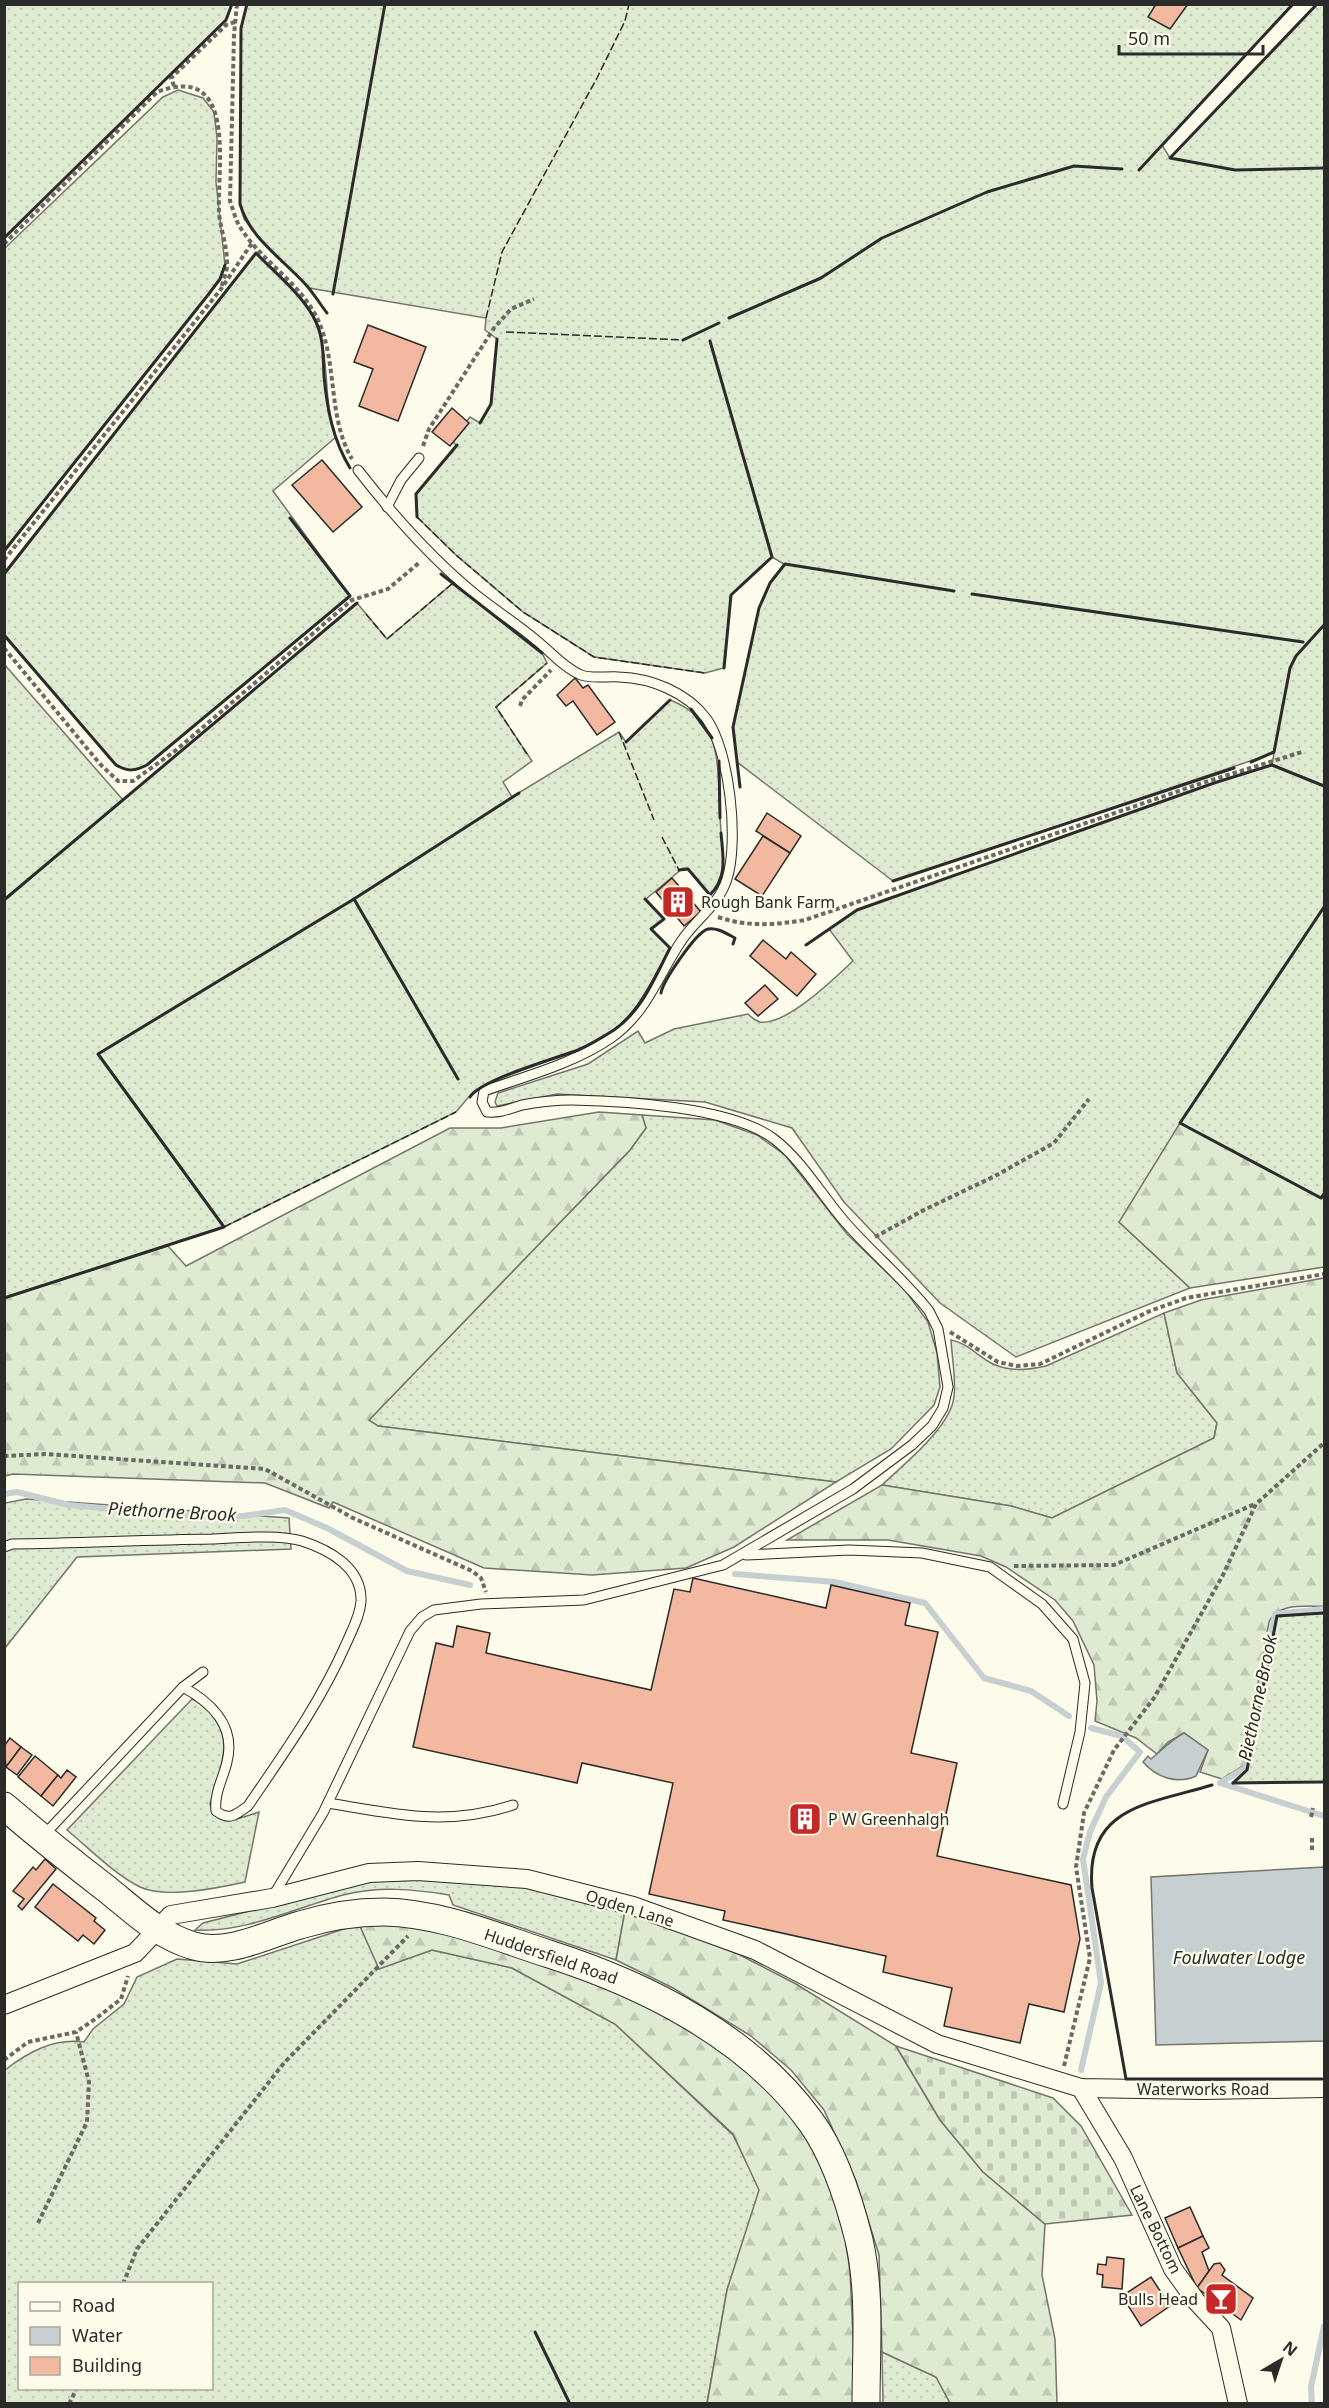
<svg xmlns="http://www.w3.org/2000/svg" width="1329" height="2408" font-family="'Noto Sans',sans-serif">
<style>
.grass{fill:url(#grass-dots);stroke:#74746e;stroke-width:1.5;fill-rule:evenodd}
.forest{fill:url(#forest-firs);stroke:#74746e;stroke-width:1.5}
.cemetery{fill:url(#cemetery-stones);stroke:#74746e;stroke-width:1.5}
.water{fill:#c7d0d0;stroke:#74746e;stroke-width:1.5}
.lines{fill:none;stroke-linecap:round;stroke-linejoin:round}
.stream{stroke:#c7d0d0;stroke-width:6}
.building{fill:#f2b8a0;stroke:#2b2b2b;stroke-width:1.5}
.service-casing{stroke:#2b2b2b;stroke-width:11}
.minor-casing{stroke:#2b2b2b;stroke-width:20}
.primary-casing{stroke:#2b2b2b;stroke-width:29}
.path{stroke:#6a6964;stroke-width:4;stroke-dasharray:4.5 3;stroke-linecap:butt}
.service{stroke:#fdfbea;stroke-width:9}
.minor{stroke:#fdfbea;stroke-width:18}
.primary{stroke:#fdfbea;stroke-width:27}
.fence{stroke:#2b2b2b;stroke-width:1.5;stroke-dasharray:8 3;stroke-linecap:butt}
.wall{stroke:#2b2b2b;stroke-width:3}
.labels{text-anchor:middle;stroke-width:4.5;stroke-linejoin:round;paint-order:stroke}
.poi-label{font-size:16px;fill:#2b2b2b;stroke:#fdfbea;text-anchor:start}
.street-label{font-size:16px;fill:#2b2b2b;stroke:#fdfbea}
.water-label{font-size:18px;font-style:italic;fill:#2b2b2b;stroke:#fdfbea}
</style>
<defs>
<pattern id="grass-dots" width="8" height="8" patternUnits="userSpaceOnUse" patternTransform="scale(1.5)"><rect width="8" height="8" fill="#deebd1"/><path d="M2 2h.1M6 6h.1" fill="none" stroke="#bfcab4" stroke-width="1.8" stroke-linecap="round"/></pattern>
<pattern id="forest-firs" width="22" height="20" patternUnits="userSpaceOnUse" patternTransform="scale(1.5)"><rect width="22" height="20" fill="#deebd1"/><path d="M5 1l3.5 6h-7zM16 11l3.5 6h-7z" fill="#bfcab4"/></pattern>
<pattern id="cemetery-stones" width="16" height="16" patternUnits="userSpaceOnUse" patternTransform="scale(1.5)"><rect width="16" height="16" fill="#deebd1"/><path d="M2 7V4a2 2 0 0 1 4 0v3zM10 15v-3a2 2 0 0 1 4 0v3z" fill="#bfcab4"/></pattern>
</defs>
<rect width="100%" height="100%" fill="#fdfbea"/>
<g class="grass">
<polygon points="5,4 232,5 226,20 5,238"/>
<path d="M247 5H1293L1162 145 1170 158 1317 5H1324V1194L1321 1198 1119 1222 1190 1288 1016 1357 940 1303 844 1202 792 1128 705 1102 557 1094 497 1106 495 1102 498 1093 588 1064 638 1031 645 1043 674 1029 748 1014C751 1017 756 1021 760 1022 786 1026 835 978 853 961L829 929 857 910 1214 783 1272 765 1274 753 893 881 737 762 733 727 759 608 770 583 784 564 772 557 731 595 724 668 705 673 594 657 523 612 456 555 417 517 416 494 457 446 452 441 470 417 480 423 491 404 497 339 485 330 486 318 309 288 256 234 244 219 240 204 241 28Z"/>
<polygon points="178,90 203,98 214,112 217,138 216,182 225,265 220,279 5,551 5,248 163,97"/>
<path d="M256 253C276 274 305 296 316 323 331 357 322 401 336 437L273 491 350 596 147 765C135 771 128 772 116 765L5 635V574Z"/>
<path d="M453 583 542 653 547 663 496 707 532 761 503 782 512 797 619 732 626 742 670 700C725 721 717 769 720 817 721 835 723 854 724 872L719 886 710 895 688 869 683 868 646 899 664 919 651 929 670 948 638 1007 616 1029 580 1049 501 1078 473 1092 456 1112 224 1227 5 1298 4 664 123 800 357 603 387 639Z"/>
<polygon points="642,1115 715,1120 757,1135 785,1155 847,1234 905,1290 928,1322 937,1353 940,1387 934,1405 891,1449 836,1482 378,1426 369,1420 630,1150 646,1128"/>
<path d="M1164 1313 1177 1373 1217 1423 1214 1438 1052 1518 1011 1506 882 1485C903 1465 952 1426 954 1396 956 1378 952 1358 951 1340 968 1343 978 1357 993 1364 1011 1372 1028 1370 1046 1366Z"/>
<polygon points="26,1499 289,1518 291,1549 77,1557 5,1648 5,1503"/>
<polygon points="1324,1613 1324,1782 1233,1783 1247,1770 1277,1616"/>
<path d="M192 1699C199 1701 203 1705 208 1710 237 1735 219 1773 210 1804 218 1829 241 1818 259 1812L245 1882C218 1888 166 1899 140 1887 114 1874 90 1849 67 1830Z"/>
<path d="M378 1878C441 1878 506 1881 567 1894 586 1898 606 1905 625 1911L616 1960 453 1905 449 1895C413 1889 379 1886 343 1895 295 1908 245 1933 195 1930L203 1923Z"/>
<path d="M359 1924 380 1968 432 1950 512 1968 615 2024 733 2135 760 2190 727 2290 707 2403 5 2404V2070C28 2052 54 2038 84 2042L93 2029 124 2004 137 1977 177 1959 237 1964ZM20 2284H212V2388H20Z"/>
<polygon points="882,2352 936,2377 950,2403 883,2403"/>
</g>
<g class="forest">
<polygon points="599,1112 642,1115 646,1128 630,1150 369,1420 378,1426 836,1482 734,1547 686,1568 592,1575 484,1568 333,1502 329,1508 265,1483 13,1474 5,1476 5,1298 168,1246 186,1266 450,1128 501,1128"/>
<polygon points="1180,1123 1320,1198 1324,1194 1324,1267 1190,1288 1119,1222"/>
<path d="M1324 1278V1606C1306 1607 1278 1602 1269 1622L1243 1766 1222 1779 1200 1772 1208 1750 1184 1733 1168 1742 1157 1754 1136 1738 1095 1721 1097 1701 1094 1665 1073 1621 1055 1600 1006 1567 981 1556 888 1540H787L882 1485 1011 1506 1052 1518 1214 1438 1217 1423 1177 1373 1164 1313 1201 1300Z"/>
<polygon points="625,1911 738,1954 796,1984 896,2046 940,2120 983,2172 1045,2224 1042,2275 1055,2339 1057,2403 950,2403 936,2377 882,2352 879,2255 856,2181 824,2110 791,2070 751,2036 673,1988 616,1960"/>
<polygon points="388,1922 470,1933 671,2014 781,2095 815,2143 839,2199 850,2271 856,2403 707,2404 727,2290 759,2190 733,2134 615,2024 512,1968 432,1950 379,1969 359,1924"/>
</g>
<polygon class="cemetery" points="896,2046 1053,2098 1081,2126 1132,2215 1045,2224 983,2172 940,2120"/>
<g class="water">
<path d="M1184 1733 1208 1750 1196 1776C1177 1785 1156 1777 1143 1762L1148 1756 1151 1759C1163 1749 1171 1740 1184 1733Z"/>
<polygon points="1324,1867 1324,2041 1156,2045 1151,1877"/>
</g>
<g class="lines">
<g class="stream">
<polyline points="4,1494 17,1492 69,1505 173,1515 243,1516 285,1510 327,1528 407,1571 470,1585"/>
<polyline points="735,1574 835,1582 925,1603 984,1678 1031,1691 1069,1716"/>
<polyline points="1220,1783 1245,1768 1275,1614 1324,1609"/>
<polyline points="1220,1783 1324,1816"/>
<polyline points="1081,2070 1101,1983 1083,1859 1090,1832 1106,1797 1140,1752 1122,1736 1091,1728"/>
<polyline points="1312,2404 1311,2387 1324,2326"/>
</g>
</g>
<g class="building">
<polygon points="1156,4 1188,4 1170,29 1148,17"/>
<polygon points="368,325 426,347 398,421 359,406 373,369 354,362"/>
<polygon points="452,408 469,423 450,446 432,432"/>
<polygon points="322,460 362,507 333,532 292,485"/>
<polygon points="575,678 583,688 588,685 615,722 597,735 573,701 566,706 557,695"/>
<polygon points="767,813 801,836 790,853 756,831"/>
<polygon points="763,836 790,853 762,896 735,879"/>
<polygon points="672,878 701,912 684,926 656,892"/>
<polygon points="763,940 786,959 791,952 816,974 797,996 750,956"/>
<polygon points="765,985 778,999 758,1016 745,1003"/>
<polygon points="693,1578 826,1608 831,1585 910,1603 905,1625 938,1632 911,1753 957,1763 937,1856 1071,1885 1080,1939 1064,2012 1029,2004 1020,2043 944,2026 952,1988 883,1972 886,1956 723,1920 725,1911 649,1894 673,1783 582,1763 577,1783 413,1747 436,1643 453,1647 457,1626 490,1633 486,1653 651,1690 674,1589 690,1592"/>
<polygon points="10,1738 21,1747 6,1767 4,1746"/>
<polygon points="21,1747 32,1755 17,1775 6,1767"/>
<polygon points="35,1756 58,1775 41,1796 18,1777"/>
<polygon points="67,1770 76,1777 53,1806 41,1796 58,1775 61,1778"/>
<polygon points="45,1859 56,1869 22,1910 18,1906 24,1899 13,1891 33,1867 36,1870"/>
<polygon points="53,1884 96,1918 94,1921 105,1930 94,1944 83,1935 78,1941 35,1907"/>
<polygon points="1190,2207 1203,2236 1178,2248 1165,2218"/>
<polygon points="1203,2236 1209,2248 1202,2252 1209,2271 1197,2288 1178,2248"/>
<polygon points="1107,2257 1124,2259 1122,2289 1102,2287 1103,2275 1097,2274 1098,2264 1106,2265"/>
<polygon points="1220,2263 1225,2270 1222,2275 1253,2298 1241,2320 1197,2288 1214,2264"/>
<polygon points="1151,2277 1170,2306 1141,2326 1122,2296"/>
</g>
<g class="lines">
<defs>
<g id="service">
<polyline points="387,507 401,480 419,458"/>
<path d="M4 1547 12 1544C79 1543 145 1540 212 1539 238 1538 277 1534 302 1541 330 1550 362 1568 361 1601 360 1616 352 1630 346 1644 320 1703 284 1753 248 1806 236 1815 229 1821 216 1811 214 1793 223 1779 227 1762 236 1726 212 1703 183 1687"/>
<polyline points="746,1555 849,1550 922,1553 990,1567 1042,1604 1073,1639 1085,1683 1080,1732 1063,1804"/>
<path d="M328 1803C395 1814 446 1827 513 1805"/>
<polyline points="44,1835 183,1687 203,1672"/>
<path d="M273 1896 323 1813 410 1631 422 1617 434 1610 481 1604 584 1600 723 1565 853 1489 912 1445 932 1426 943 1408 948 1387 938 1329 929 1311C904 1279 872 1253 845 1222 823 1197 801 1159 774 1139 732 1107 625 1101 572 1100 555 1100 538 1102 522 1105 509 1109 501 1113 487 1112L482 1102 484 1091C526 1076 573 1064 611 1038 647 1013 658 975 682 940 696 919 719 905 727 879 739 841 730 751 706 718 686 692 651 678 619 677 608 676 591 679 581 675 564 668 550 651 536 640 517 624 495 610 475 594 431 558 393 515 358 470"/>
</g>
<g id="minor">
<polyline points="4,2005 135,1953 171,1915 272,1898 369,1873 418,1871 527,1879 633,1906 755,1950 937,2044 1081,2088 1203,2090 1324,2088"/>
<polyline points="1081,2088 1123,2158 1173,2269 1196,2301 1221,2328 1238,2404"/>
</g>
<path id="primary" d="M4 1806C38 1835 73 1863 108 1890 135 1912 161 1937 194 1946 228 1956 268 1934 300 1925 326 1917 357 1912 384 1912 441 1913 496 1937 549 1954 646 1985 750 2037 811 2122 835 2155 849 2200 859 2240 871 2293 866 2349 866 2404"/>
</defs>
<use href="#service" class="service-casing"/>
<use href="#minor" class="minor-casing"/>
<use href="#primary" class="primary-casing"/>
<g class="path">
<path d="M237 4 234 35 230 201C233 209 235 219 240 227 259 258 293 278 312 309 340 353 325 413 352 459"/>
<polyline points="174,86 171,78 226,25 235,22"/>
<path d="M4 244 157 92C238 61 217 167 219 212 220 228 227 245 227 262 228 270 223 280 221 289"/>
<polyline points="423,446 429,429 494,328 511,309 534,299"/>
<polyline points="4,560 221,289 252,243"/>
<polyline points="4,648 100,764 118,781 133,781 175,751 352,600 388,589 420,562"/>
<polyline points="520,706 522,700 551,670"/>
<path d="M718 917C747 927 775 925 805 920L1202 783 1302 752"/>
<polyline points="875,1237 924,1210 995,1176 1054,1143 1089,1099"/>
<polyline points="950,1332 998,1362 1017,1366 1040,1364 1150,1311 1186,1298 1324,1274"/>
<polyline points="4,1456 45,1454 265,1469 353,1518 472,1571 481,1578 486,1592"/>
<polyline points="1014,1566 1114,1565 1255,1504"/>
<polyline points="1311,1817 1313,1808"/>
<polyline points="1312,1838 1312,1853"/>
<polyline points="4,2060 28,2042 76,2032 98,2017 121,1999 128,1976"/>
<polyline points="1064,2066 1090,1958 1076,1867 1084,1813 1114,1750 1154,1698 1223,1575 1256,1504 1324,1443"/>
<polyline points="38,2223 87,2122 89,2082 76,2032"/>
<polyline points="123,2284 137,2249 284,2063 408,1936"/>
<polyline points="69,2404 77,2388"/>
</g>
<use href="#service" class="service"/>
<use href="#minor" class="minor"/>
<use href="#primary" class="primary"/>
<g class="fence">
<polyline points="486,318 502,252 597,78 625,21 629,4"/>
<polyline points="506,332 683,340"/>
<polyline points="417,517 456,555 523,612 594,657 705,673"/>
<polyline points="366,614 387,639 453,583"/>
<polyline points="619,732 654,820"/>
<polyline points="527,754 496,707 547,663"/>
<polyline points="662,837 679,870"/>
<polyline points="224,1227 456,1112"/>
</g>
<g class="wall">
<path d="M247 4 241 28 240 204C250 239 284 260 307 286 314 294 320 304 327 313"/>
<polyline points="1317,4 1170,158 1235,170 1324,168"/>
<polyline points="1139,170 1293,4"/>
<polyline points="4,238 226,20 232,4"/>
<polyline points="333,294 385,4"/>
<polyline points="729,318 821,278 882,238 987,192 1074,166 1122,169"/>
<polyline points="683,340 719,323"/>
<polyline points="710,341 772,557 731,595 724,668"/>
<polyline points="480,423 491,404 497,339"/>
<polyline points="417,517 416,494 457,445"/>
<polyline points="4,551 208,295 220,279 225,265"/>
<path d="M4 574 256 253C276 274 304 296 316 322 324 339 323 359 324 376 327 409 333 440 350 468"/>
<polyline points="441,574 542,653"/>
<polyline points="972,594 1303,642"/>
<path d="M4 635 116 765C128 772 135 771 147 765L350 596 290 518"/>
<polyline points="691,709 712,738"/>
<polyline points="626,742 670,700"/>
<polyline points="719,761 720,818"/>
<polyline points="1251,762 1274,752 1290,668 1296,656 1324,625"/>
<polyline points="740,787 733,727 759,608 770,583 785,564 954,591"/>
<path d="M679 870 688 869 710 895C728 876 723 857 721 833"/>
<polyline points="893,881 1234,768"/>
<polyline points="354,899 519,793"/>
<polyline points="4,900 357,603"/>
<polyline points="1324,907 1180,1123 1321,1198 1324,1194"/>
<polyline points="806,945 857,910 1214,783 1272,765 1324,786"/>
<path d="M661 993C663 981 696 932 708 929 717 927 727 934 735 938L733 944"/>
<path d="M470 1097C482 1079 554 1059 578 1050 590 1045 603 1037 614 1030 642 1011 655 977 670 948L651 929 664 919 645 899"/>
<polyline points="4,1298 224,1227 98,1054 354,899 458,1079"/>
<polyline points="1233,1783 1247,1770 1277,1616 1324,1613"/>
<polyline points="1233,1783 1324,1782"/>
<path d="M1212 1785C1150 1804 1085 1806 1092 1888L1126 2079H1322"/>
<polyline points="535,2332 570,2404"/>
</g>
</g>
<defs>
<symbol id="building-square" viewBox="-11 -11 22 22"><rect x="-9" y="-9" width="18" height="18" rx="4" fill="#c62828" stroke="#fdfbea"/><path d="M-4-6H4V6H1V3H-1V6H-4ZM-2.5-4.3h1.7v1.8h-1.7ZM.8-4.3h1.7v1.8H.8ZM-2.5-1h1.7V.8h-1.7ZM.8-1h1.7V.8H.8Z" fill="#fff"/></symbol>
<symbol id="bar-square" viewBox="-11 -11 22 22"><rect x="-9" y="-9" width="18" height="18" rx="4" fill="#c62828" stroke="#fdfbea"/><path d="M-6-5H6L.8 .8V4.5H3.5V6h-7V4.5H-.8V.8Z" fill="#fff"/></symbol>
</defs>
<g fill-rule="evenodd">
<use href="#building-square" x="659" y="883" width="38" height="38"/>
<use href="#building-square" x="786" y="1800" width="38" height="38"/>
<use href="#bar-square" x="1202" y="2280" width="38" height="38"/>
</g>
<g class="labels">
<g class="poi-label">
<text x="701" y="908">Rough Bank Farm</text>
<text x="828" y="1825">P W Greenhalgh</text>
<text x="1198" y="2305" text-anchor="end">Bulls Head</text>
</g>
<g class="street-label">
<text transform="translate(630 1908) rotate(17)" y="6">Ogden Lane</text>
<text transform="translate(551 1956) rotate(19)" y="6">Huddersfield Road</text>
<text x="1203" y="2095">Waterworks Road</text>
<text transform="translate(1156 2229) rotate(64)" y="6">Lane Bottom</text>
</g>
<g class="water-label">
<text transform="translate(172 1512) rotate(3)" y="6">Piethorne Brook</text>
<text transform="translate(1258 1698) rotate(-78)" y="6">Piethorne Brook</text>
<text x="1239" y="1964">Foulwater Lodge</text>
</g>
</g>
<rect width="1329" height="2408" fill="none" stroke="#2b2b2b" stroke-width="12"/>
<rect x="18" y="2282" width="195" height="108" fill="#fdfbea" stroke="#a9a89e" stroke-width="1.5"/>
<rect x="30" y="2302" width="30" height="9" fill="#fdfbea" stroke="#a9a89e" stroke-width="1.5"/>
<text x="72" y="2312" font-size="18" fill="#2b2b2b">Road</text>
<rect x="30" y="2327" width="30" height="18" fill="#c7d0d0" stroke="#a9a89e" stroke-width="1.5"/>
<text x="72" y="2342" font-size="18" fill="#2b2b2b">Water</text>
<rect x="30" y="2357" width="30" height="18" fill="#f2b8a0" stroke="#a9a89e" stroke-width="1.5"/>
<text x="72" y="2372" font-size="18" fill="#2b2b2b">Building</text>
<g transform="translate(1281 2360) rotate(39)" stroke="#fdfbea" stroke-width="4.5" paint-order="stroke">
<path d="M0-4.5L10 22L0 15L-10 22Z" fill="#2b2b2b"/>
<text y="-9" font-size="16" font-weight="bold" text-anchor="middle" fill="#2b2b2b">N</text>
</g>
<path d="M1119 45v9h144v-9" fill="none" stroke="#2b2b2b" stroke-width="3"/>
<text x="1128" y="45" font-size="18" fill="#2b2b2b" stroke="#fdfbea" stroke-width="4.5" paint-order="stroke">50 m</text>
</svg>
